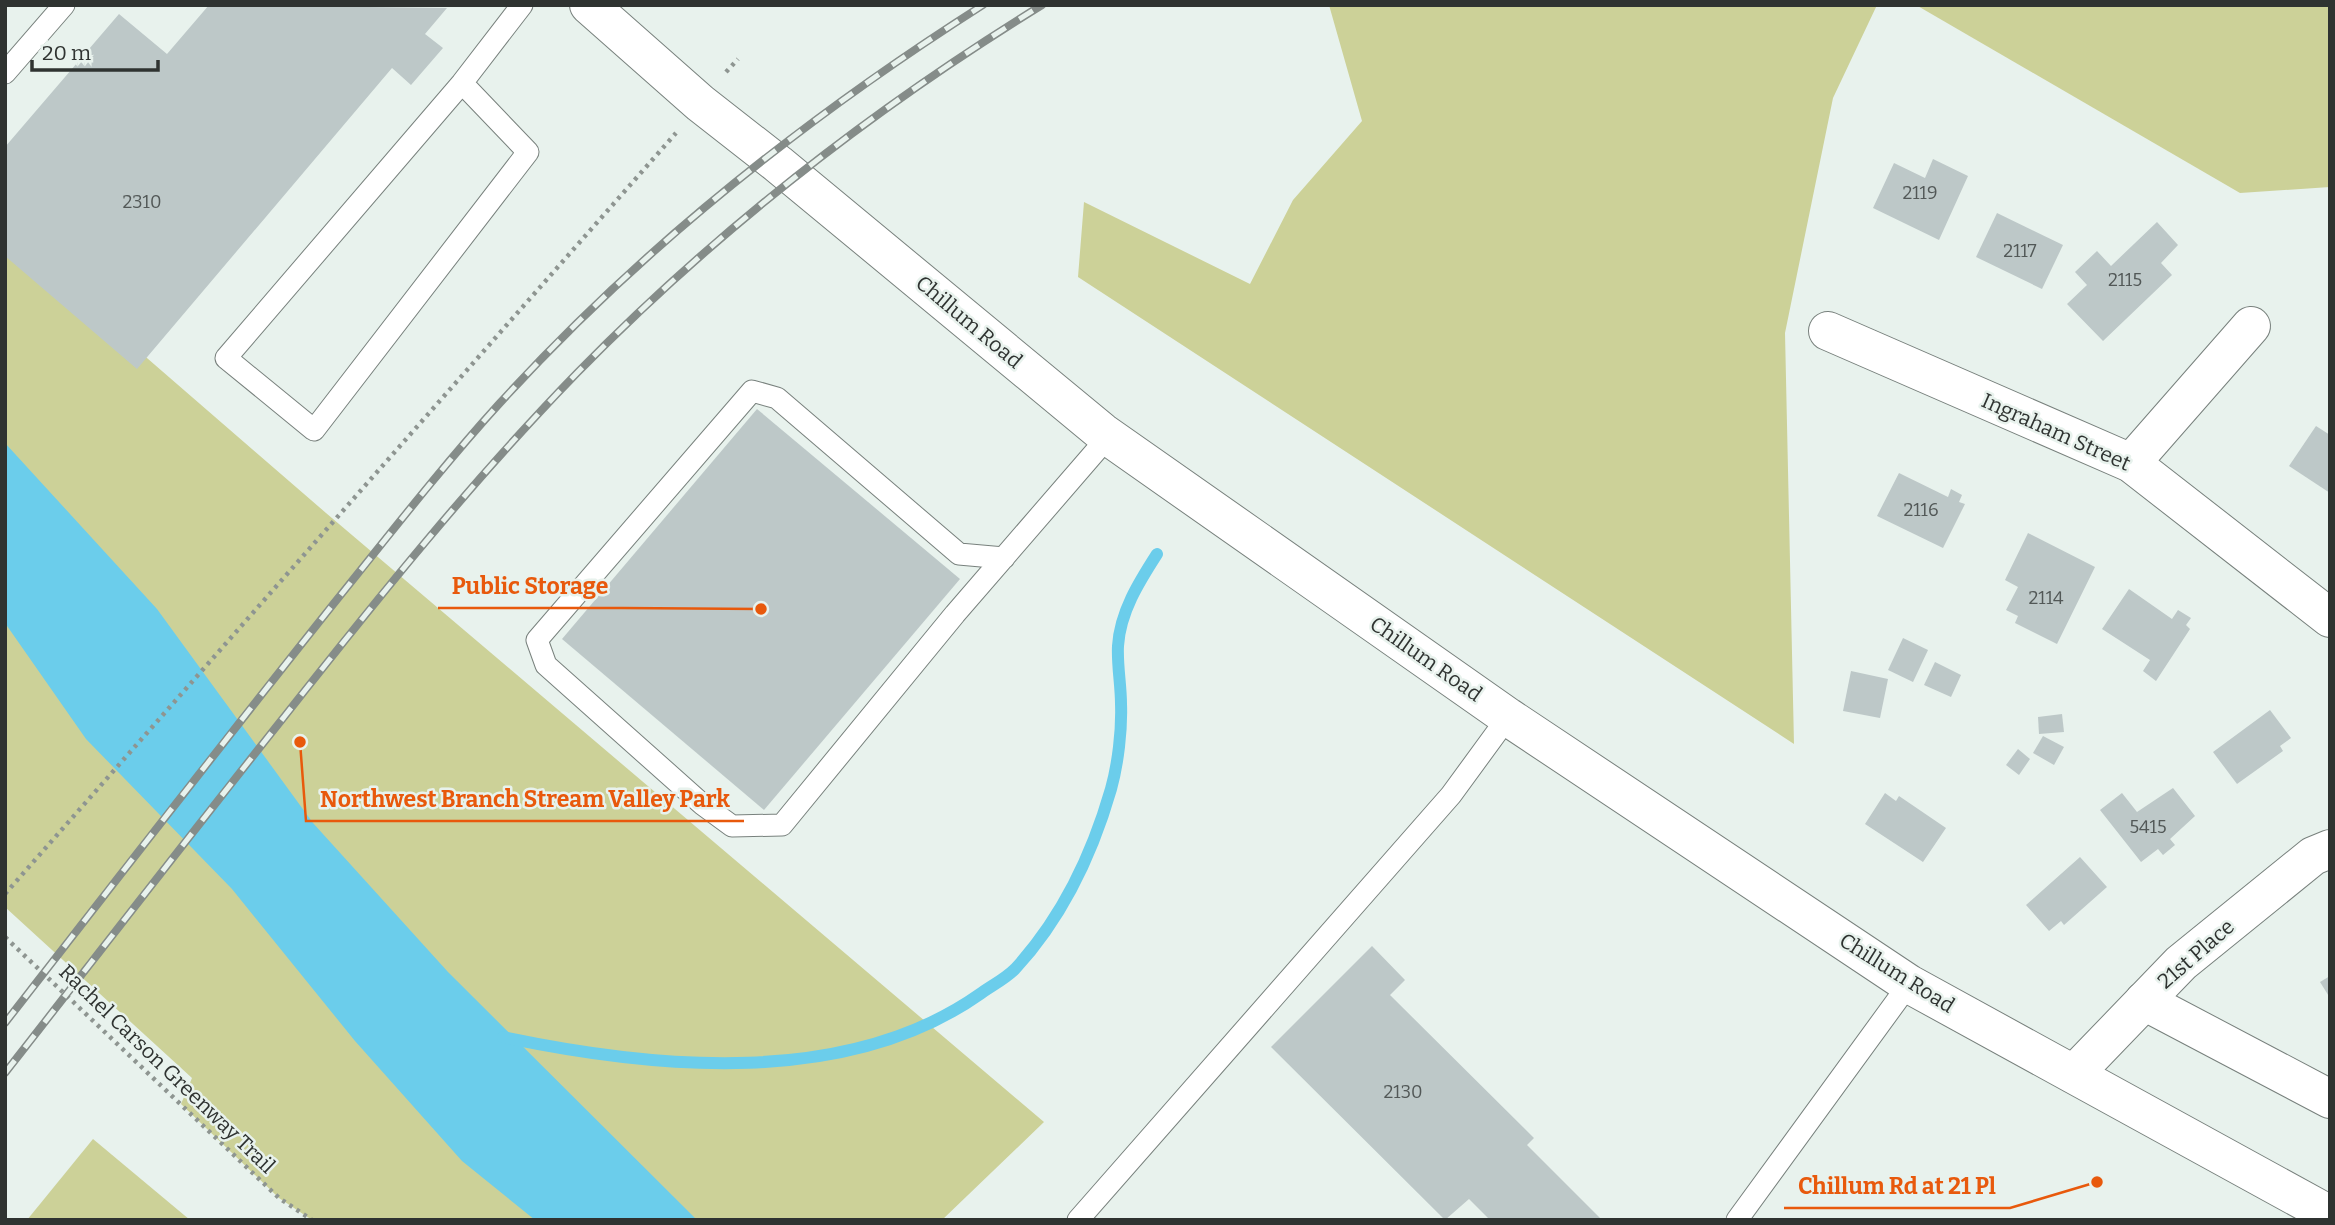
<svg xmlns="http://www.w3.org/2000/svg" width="2335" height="1225" font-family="Bitter,serif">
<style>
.green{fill:#ccd198}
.water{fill:#6bcdeb}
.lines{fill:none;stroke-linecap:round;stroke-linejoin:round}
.stream{stroke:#6bcdeb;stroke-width:12}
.building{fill:#bdc8c8}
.lane-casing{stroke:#78817d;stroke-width:23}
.street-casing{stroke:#78817d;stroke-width:40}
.secondary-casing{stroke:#78817d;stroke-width:40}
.path{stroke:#8e9591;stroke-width:4.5;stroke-dasharray:3.5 5;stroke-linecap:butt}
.lane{stroke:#fff;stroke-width:21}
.street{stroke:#fff;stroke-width:38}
.secondary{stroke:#fff;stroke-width:38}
.rail-casing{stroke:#858c89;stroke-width:8}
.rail{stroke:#e8f2ed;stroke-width:5;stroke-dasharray:16;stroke-linecap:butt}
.labels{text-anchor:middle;stroke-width:5;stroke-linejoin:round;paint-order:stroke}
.number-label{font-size:18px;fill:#525857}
.street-label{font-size:21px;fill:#2f3331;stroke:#e8f2ed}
.leader{fill:none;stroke:#e8590c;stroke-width:2.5}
.callout-dot{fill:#e8590c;stroke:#e8f2ed;stroke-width:2.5}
.callout-label{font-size:23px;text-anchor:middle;font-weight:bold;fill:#e8590c;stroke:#e8f2ed;stroke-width:5;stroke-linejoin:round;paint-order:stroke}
</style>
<rect width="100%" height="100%" fill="#e8f2ed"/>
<g class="green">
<polygon points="1329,5 1877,5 1833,98 1785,333 1794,744 1078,277 1084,202 1250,284 1293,200 1362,121"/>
<polygon points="1916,5 2330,5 2330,187 2240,193"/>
<polygon points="5,235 326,513 1044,1122 942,1220 312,1220 279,1198 181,1104 192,1078 5,907"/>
<polygon points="93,1139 190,1220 27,1220"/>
</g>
<polygon class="water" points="5,443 157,609 313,823 448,972 697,1220 535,1220 462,1161 355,1041 232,889 86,739 5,623"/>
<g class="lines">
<path class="stream" d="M503 1037C655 1069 847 1088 980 994 991 986 1005 979 1015 969 1062 918 1092 855 1111 789 1118 764 1122 730 1121 704 1121 685 1117 665 1118 646 1120 612 1139 582 1157 554"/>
</g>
<g class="building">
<polygon points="209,5 447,8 425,34 443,48 411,85 392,68 137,369 5,256 5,147 119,14 167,54"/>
<polygon points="1933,159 1968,176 1939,240 1873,208 1894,163 1925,178"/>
<polygon points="1997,213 2063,245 2042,289 1976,257"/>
<polygon points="2157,222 2178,245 2161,263 2172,275 2103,341 2067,304 2087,285 2075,272 2097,251 2111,266"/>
<polygon points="757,409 960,579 764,810 562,639"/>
<polygon points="2316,426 2330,435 2330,493 2289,466"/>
<polygon points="1899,473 1948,497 1951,489 1962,495 1959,502 1965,504 1943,548 1877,516"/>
<polygon points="2028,533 2095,567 2057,644 2015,623 2018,616 2006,610 2018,587 2005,580"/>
<polygon points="2129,589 2172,619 2178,610 2191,618 2186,625 2190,629 2156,681 2143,671 2150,660 2102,629"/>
<polygon points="1903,638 1928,650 1913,682 1888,670"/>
<polygon points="1935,662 1961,675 1951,697 1924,685"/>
<polygon points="1851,671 1888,679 1880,718 1843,711"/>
<polygon points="2270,710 2291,738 2280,746 2283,751 2237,784 2213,752"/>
<polygon points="2062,714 2064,732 2039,734 2038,717"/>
<polygon points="2043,736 2064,747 2054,765 2033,753"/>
<polygon points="2018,749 2030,759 2019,775 2006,765"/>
<polygon points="2173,788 2195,816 2170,839 2175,845 2163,855 2158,849 2141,862 2100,810 2122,793 2137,812"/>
<polygon points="1885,793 1896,801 1899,796 1946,828 1923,862 1865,824"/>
<polygon points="2080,857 2107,887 2064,925 2061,921 2049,931 2026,905"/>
<polygon points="1372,946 1405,980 1390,995 1534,1138 1527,1145 1602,1220 1490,1220 1469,1199 1445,1220 1271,1047"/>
<polygon points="2330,976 2330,998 2320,982"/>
</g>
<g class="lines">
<defs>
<g id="lane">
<polyline points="5,73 64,5"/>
<polyline points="462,83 528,152 314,430 226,358 462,83 522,5"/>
<polyline points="1004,558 959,554 777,398 752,391 537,640 546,665 702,804 732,826 782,825 955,614 1108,437"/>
<polyline points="1078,1220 1451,795 1508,717"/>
<polyline points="1737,1220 1909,984"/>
</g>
<g id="street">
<polyline points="1828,331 2131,463 2330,618"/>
<polyline points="2131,463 2251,326"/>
<polyline points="2144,1001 2330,1099"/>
<polyline points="2074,1074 2181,963 2313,856 2330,849"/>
</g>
<polyline id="secondary" points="589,5 700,103 778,164 1102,432 1508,717 1909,984 2330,1215"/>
</defs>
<use href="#lane" class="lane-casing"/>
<use href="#street" class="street-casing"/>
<use href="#secondary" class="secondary-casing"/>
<g class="path">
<polyline points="726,72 738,59"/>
<polyline points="5,894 676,133"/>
<polyline points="5,937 279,1198 312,1220"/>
</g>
<use href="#lane" class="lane"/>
<use href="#street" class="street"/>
<use href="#secondary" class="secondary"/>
<defs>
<g id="rail">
<path d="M5 1023C113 884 221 745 331 607 386 539 440 469 499 404 640 249 807 117 983 5"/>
<path d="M5 1073C98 954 190 835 284 717 377 599 472 481 577 373 716 231 873 109 1042 5"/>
</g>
</defs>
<use href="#rail" class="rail-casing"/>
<use href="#rail" class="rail"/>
</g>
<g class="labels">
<g class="number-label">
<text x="1920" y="199">2119</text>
<text x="142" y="208">2310</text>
<text x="2020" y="257">2117</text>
<text x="2125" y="286">2115</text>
<text x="1921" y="516">2116</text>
<text x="2046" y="604">2114</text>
<text x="2148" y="833">5415</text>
<text x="1403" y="1098">2130</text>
</g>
<g class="street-label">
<text transform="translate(969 322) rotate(40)" y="7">Chillum Road</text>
<text transform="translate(2056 432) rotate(24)" y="7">Ingraham Street</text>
<text transform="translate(1426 659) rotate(35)" y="7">Chillum Road</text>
<text transform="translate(2196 954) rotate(-41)" y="7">21st Place</text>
<text transform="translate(1897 973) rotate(32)" y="7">Chillum Road</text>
<text transform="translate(167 1069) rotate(44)" y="7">Rachel Carson Greenway Trail</text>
</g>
</g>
<path class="leader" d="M761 609L622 608H438M300 742L306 821H744M2097 1182L2010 1208H1784"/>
<g class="callout-dot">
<circle cx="761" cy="609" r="7"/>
<circle cx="300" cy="742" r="7"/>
<circle cx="2097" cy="1182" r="7"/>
</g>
<g class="callout-label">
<text x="530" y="594">Public Storage</text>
<text x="525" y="807">Northwest Branch Stream Valley Park</text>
<text x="1897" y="1194">Chillum Rd at 21 Pl</text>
</g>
<rect width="2335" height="1225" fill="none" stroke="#2f3331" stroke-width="14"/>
<path d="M32 60v10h126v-10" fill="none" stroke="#2f3331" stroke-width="3.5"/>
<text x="42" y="60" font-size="21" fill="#2f3331" stroke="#e8f2ed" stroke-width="5" paint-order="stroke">20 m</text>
</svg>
